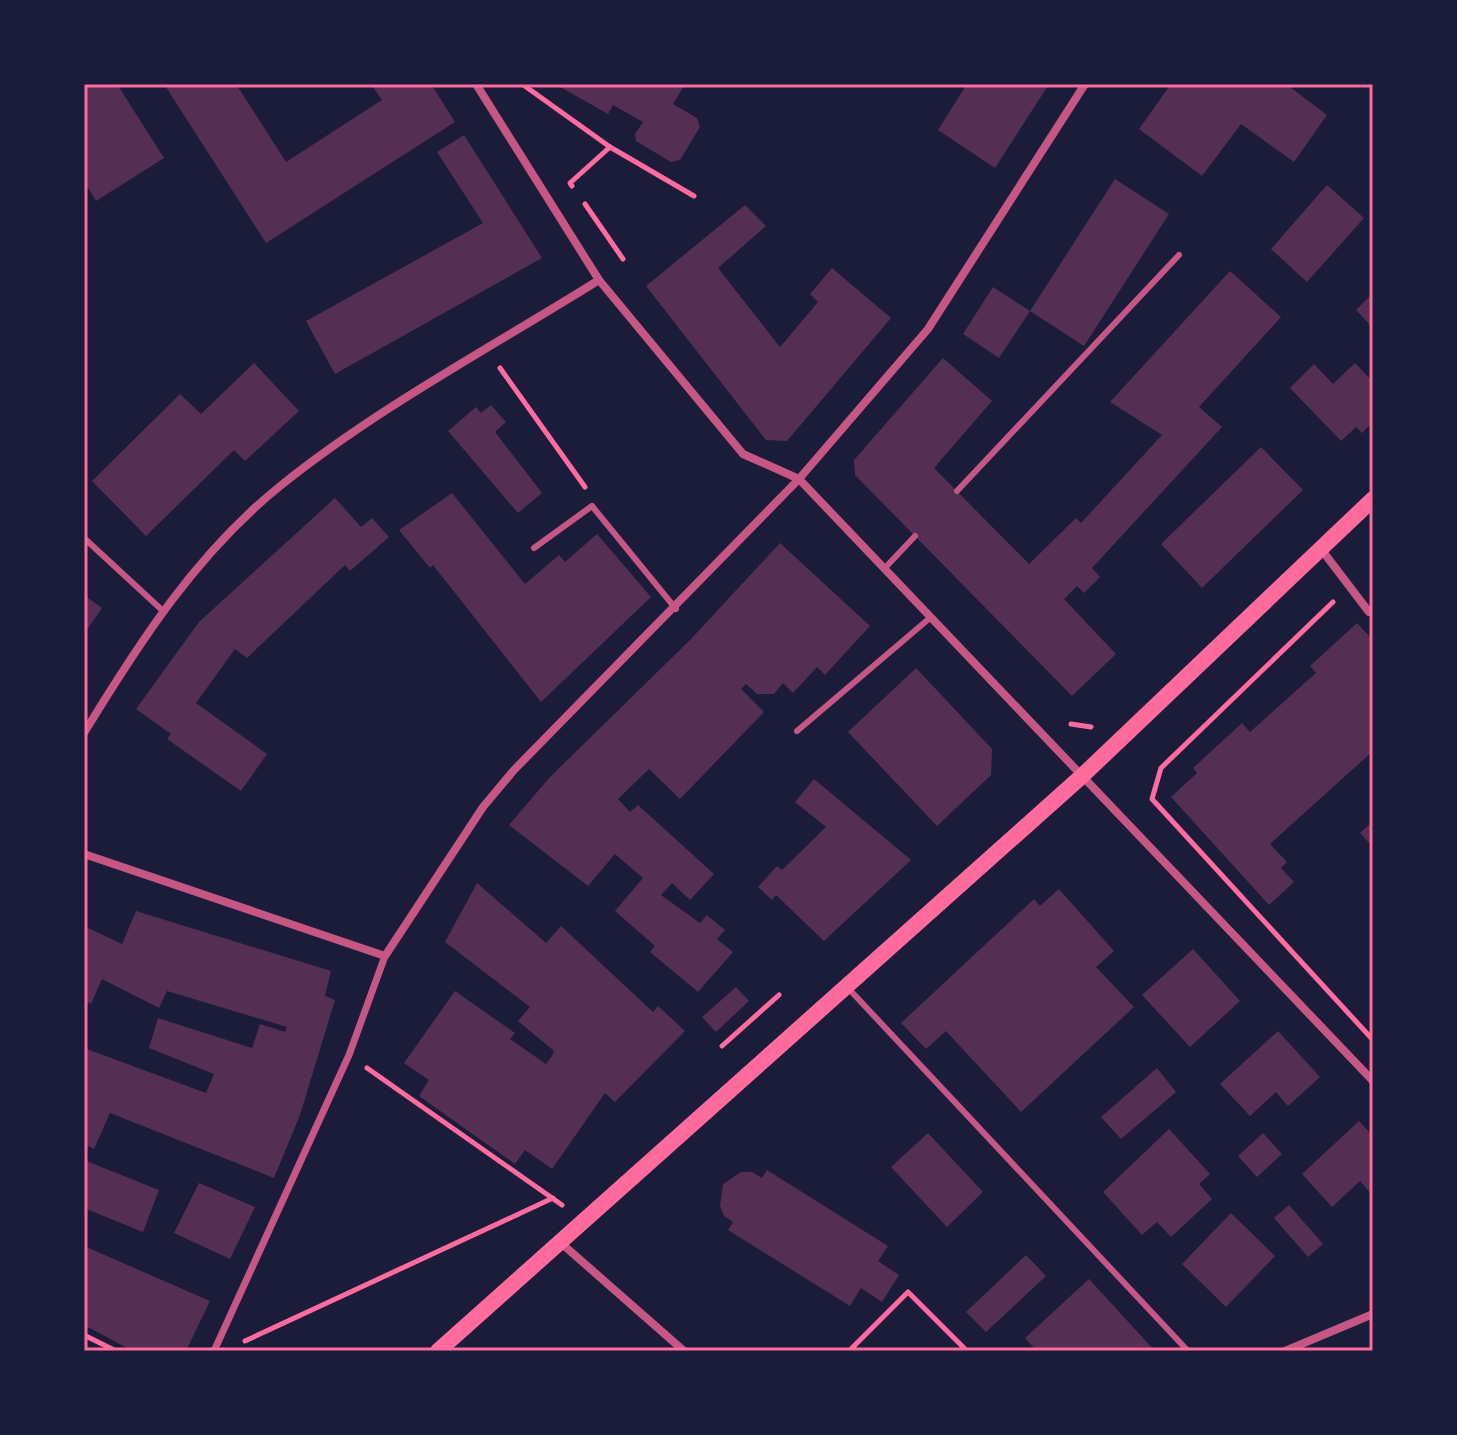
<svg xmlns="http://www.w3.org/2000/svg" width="1457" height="1435" font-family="Ubuntu,sans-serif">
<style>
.building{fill:#542f53}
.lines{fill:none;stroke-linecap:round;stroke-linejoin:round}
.path{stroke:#ff6b9d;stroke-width:5}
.service{stroke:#c65784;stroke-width:6}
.pedestrian{stroke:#c65784;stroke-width:7}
.minor{stroke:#c65784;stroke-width:8}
.secondary{stroke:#ff6b9d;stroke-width:16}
.neatline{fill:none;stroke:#ff6b9d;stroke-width:3}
</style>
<rect width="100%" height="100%" fill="#1b1b3a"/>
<g class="building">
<polygon points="84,84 117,84 164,158 96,201 84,181"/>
<polygon points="164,84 236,84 286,162 382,100 371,84 431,84 455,122 266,243"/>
<polygon points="555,84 685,84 673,104 697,118 700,127 680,160 671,162 636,141 635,134 643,122 613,105 608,114"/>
<polygon points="967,84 1049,84 995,168 938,130"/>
<polygon points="1171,84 1286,84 1327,115 1294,162 1241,124 1202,176 1139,129"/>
<polygon points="464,135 542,258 335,374 306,321 483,223 437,152"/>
<polygon points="1115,179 1169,214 1084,346 1030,311 999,358 963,334 993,287 1030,311"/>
<polygon points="1327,185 1364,218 1307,282 1271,249"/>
<polygon points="745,205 766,226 718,268 780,347 818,302 810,294 832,268 891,318 787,441 766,440 646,286"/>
<polygon points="1230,271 1281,317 1199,407 1222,427 1092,568 1100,577 1084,593 1077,586 1064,599 1116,654 1072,696 855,475 854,460 943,358 992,401 934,468 1029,564 1076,518 1081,523 1162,435 1110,402"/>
<polygon points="1373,293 1373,328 1356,310"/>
<polygon points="254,363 299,411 245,461 234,450 146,536 92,481 180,394 201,414"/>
<polygon points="1355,363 1373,382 1373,422 1362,433 1356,427 1341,441 1290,388 1314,364 1333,384"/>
<polygon points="491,405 506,422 495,432 542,493 518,513 448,431 476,407 481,413"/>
<polygon points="1261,447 1303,490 1202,588 1161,544"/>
<polygon points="452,493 525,584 559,555 565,562 597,534 651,597 541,702 433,565 430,568 399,530"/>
<polygon points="335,498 361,527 372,518 389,537 350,571 345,565 247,658 235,649 196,703 267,754 241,791 167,739 171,734 136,709 199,622"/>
<polygon points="780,543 870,626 825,675 817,667 793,693 783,683 774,694 757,694 746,684 741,689 764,712 680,799 649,769 618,799 630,812 638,805 714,874 690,900 672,883 661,895 700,923 707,915 725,930 717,939 733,952 698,992 650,952 655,946 615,911 643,878 615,854 588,886 509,825 550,777 690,640"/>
<polygon points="84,595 102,608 84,634"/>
<polygon points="1357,623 1373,640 1373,751 1270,844 1287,862 1281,868 1294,882 1269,905 1171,797 1197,773 1193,768 1242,723 1250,732 1316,673 1310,666"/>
<polygon points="916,668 992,749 991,775 937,826 848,732"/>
<polygon points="814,779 911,860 824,941 776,895 772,900 758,887 777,866 782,870 826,827 795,802"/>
<polygon points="1373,821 1373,847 1360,833"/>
<polygon points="477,883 546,943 561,926 653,1012 658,1006 685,1031 615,1102 605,1093 552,1169 525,1150 515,1164 419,1096 429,1080 404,1063 455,991 515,1033 510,1039 546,1064 552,1056 554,1051 518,1021 530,1007 445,942"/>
<polygon points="1059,889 1114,951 1096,967 1134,1007 1021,1112 946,1031 926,1049 901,1023 1034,899 1040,906"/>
<polygon points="136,911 331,971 325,996 335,1000 300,1115 274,1178 110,1113 94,1149 84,1144 84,1048 206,1093 214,1074 149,1048 158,1018 252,1048 260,1024 285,1032 287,1027 167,991 159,1008 102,979 91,1004 84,1000 84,926 122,944"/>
<polygon points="1193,949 1240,1001 1190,1047 1142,995"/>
<polygon points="736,987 749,1001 716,1032 702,1017"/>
<polygon points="1278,1031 1320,1077 1288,1106 1276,1092 1250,1116 1220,1084"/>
<polygon points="1157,1068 1176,1092 1121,1139 1101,1117"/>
<polygon points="1359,1121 1373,1136 1373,1196 1360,1181 1332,1207 1302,1174"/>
<polygon points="1169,1129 1210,1174 1199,1184 1212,1199 1171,1237 1157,1222 1142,1235 1103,1192"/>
<polygon points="928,1133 983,1192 947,1227 891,1167"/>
<polygon points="1263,1133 1282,1154 1257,1177 1238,1156"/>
<polygon points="84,1160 159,1190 143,1232 84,1208"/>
<polygon points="767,1170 888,1246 878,1261 899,1275 882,1302 861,1288 850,1306 728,1230 733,1222 724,1216 720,1206 723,1184 741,1172 752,1172 762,1178"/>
<polygon points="199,1183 255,1207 230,1259 174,1233"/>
<polygon points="1289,1205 1323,1244 1308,1257 1274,1218"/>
<polygon points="1231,1213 1275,1256 1226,1307 1182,1264"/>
<polygon points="84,1246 210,1301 186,1351 133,1351 84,1325"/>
<polygon points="1026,1255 1046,1276 986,1332 966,1312"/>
<polygon points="1089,1279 1155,1351 1037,1351 1025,1338"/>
</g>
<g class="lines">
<g class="path">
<polyline points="522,84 610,147 694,196"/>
<polyline points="572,186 570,183 610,147"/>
<polyline points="585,204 623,259"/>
<polyline points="500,368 585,487"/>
<polyline points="1333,602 1161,768 1152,799 1373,1040"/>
<polyline points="1071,724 1091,727"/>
<polyline points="722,1046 779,995"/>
<polyline points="367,1068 562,1205"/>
<polyline points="84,1335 116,1351"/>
<polyline points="245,1341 553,1198"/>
<polyline points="849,1351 908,1292 967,1351"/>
</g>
<g class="service">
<polyline points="957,491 1179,255"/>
<polyline points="84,538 162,610"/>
<polyline points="534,548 592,506 676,609"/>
<polyline points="884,569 915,536"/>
<polyline points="797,731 931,617"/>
<polyline points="848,988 1188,1351"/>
</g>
<polyline class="pedestrian" points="214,1351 349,1055 385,956"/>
<g class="minor">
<polyline points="476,84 599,280 743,454 799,479 1373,1081"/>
<polyline points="1321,549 1369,612"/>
<path d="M84 733C139 643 196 554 279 487 377 408 492 347 599 280"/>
<polyline points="84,854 385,956 483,807 514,770 799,479 928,329 1085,84"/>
<polyline points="561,1243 684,1351"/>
<polyline points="1285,1351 1373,1314"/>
</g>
<polyline class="secondary" points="438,1351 1082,776 1373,499"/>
</g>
<rect width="1457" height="1435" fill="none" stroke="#1b1b3a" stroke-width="172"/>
<rect x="86" y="86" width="1285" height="1263" class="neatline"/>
</svg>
